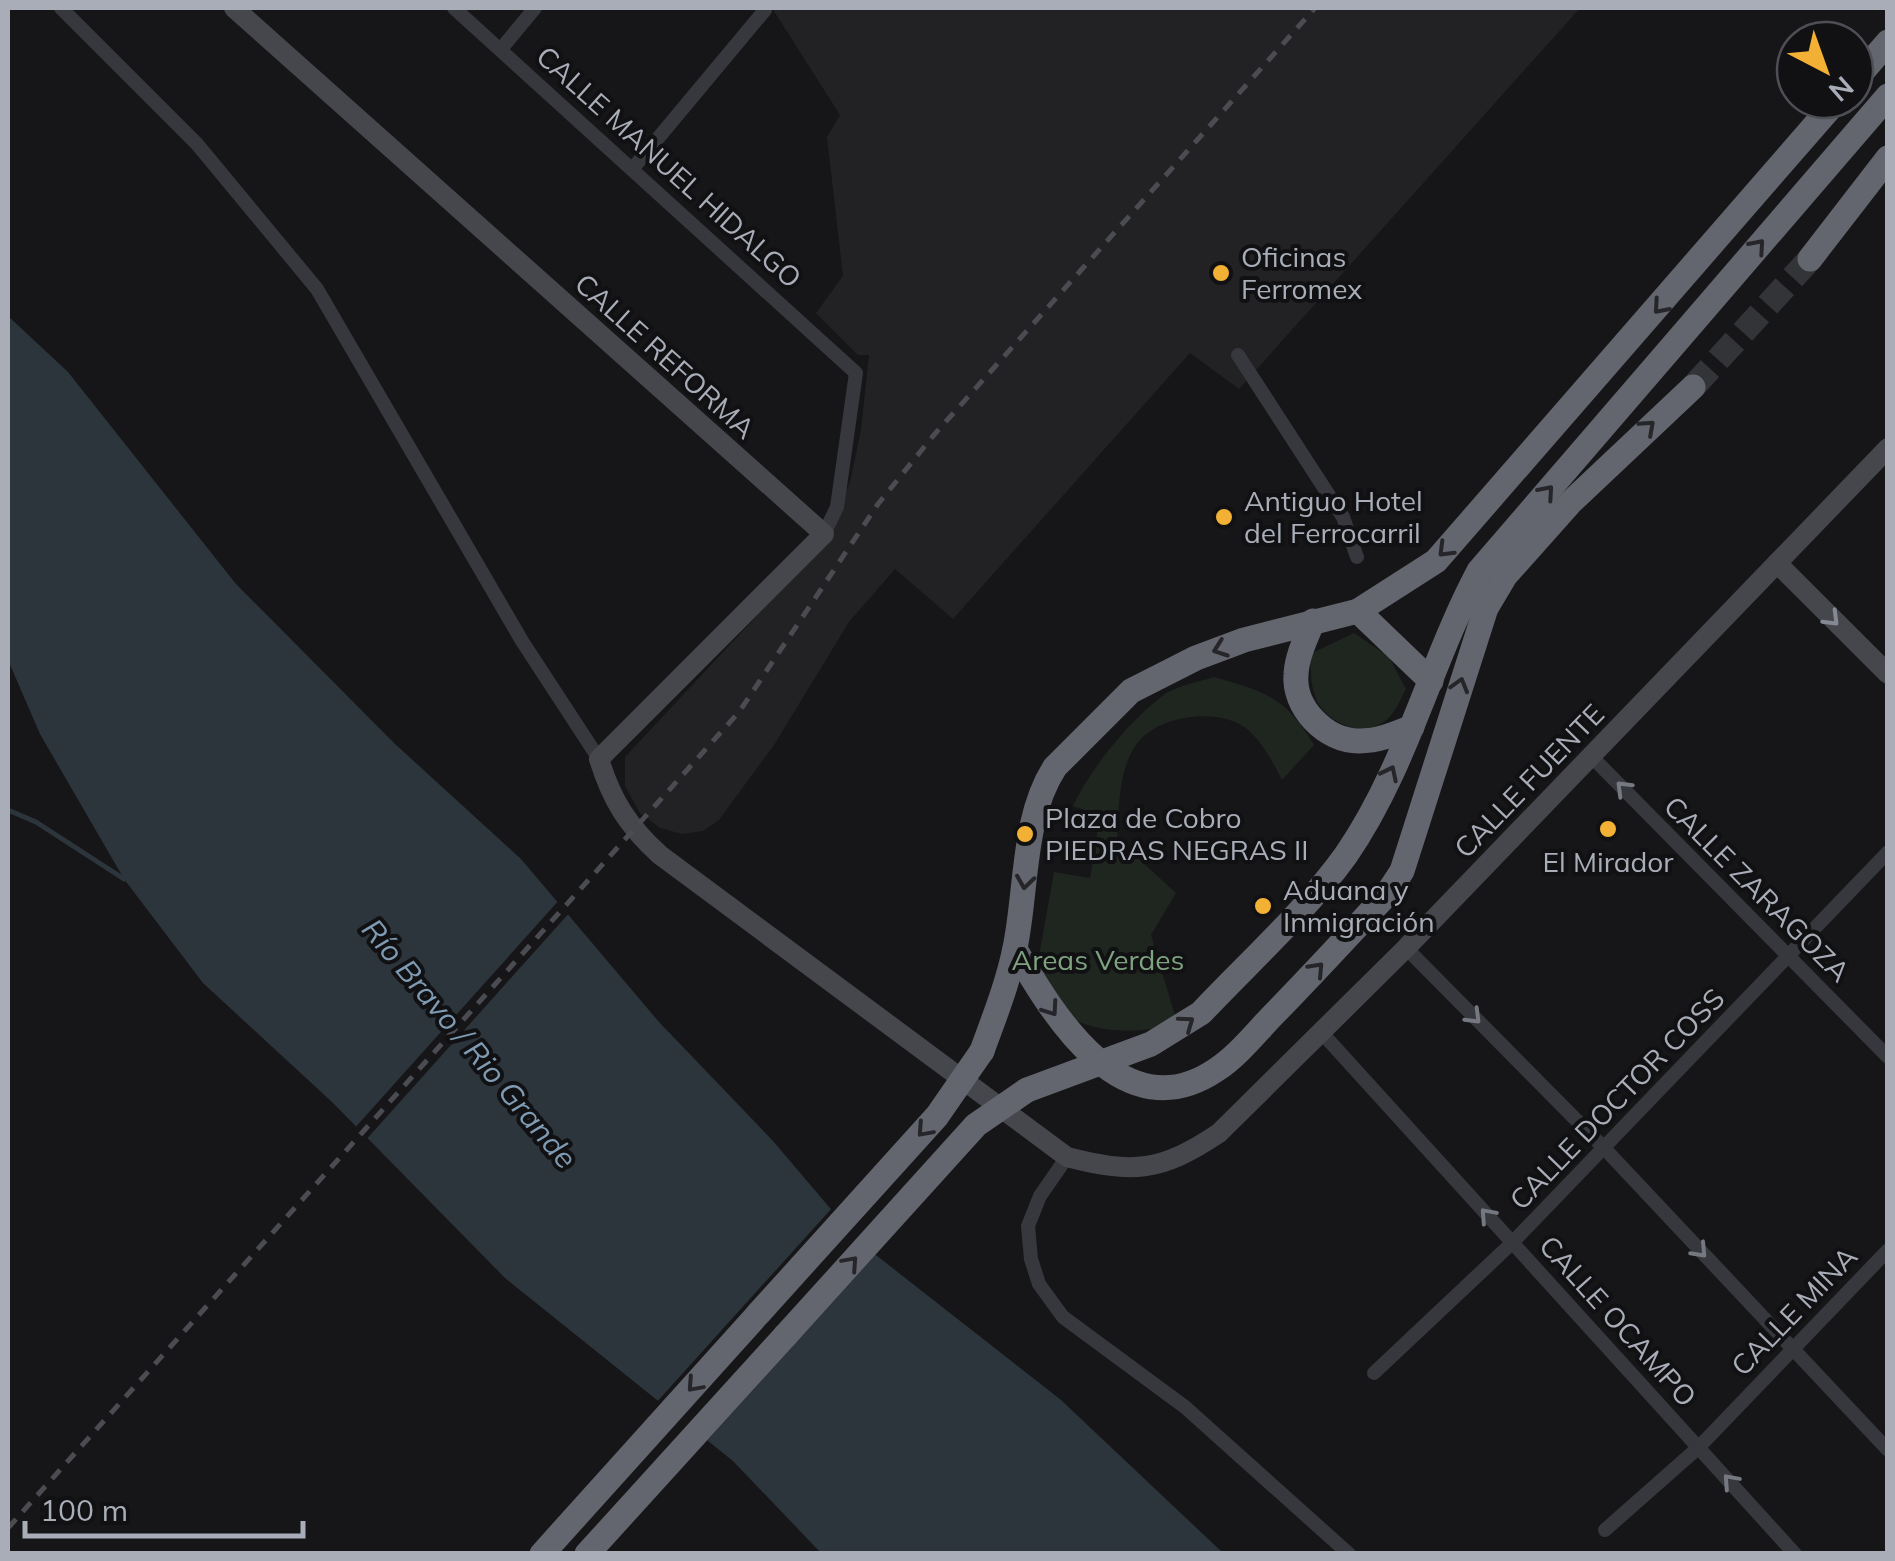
<svg xmlns="http://www.w3.org/2000/svg" width="1895" height="1561" font-family="Mulish,sans-serif">
<style>
.built{fill:#222225}
.green{fill:#1e261f}
.water{fill:#2c353c}
.pier{fill:#161618}
.lines{fill:none;stroke-linecap:round;stroke-linejoin:round}
.stream{stroke:#2c353c;stroke-width:5}
.highway-tunnel{stroke:#333438;stroke-width:25;stroke-dasharray:25 12;stroke-linecap:butt}
.street{stroke:#37383d;stroke-width:14}
.secondary{stroke:#45474d;stroke-width:20}
.highway{stroke:#63666e;stroke-width:25}
.rail{stroke:#4a4c52;stroke-width:5;stroke-dasharray:12 10;stroke-linecap:butt}
.highway-bridge{stroke:#63666e;stroke-width:25}
.oneway{stroke:#26262a}
.oneway2{stroke:#858993}
.oneway3{stroke:#757881}
.poi-dot{fill:#f2b134;stroke:#111113;stroke-width:4}
.labels{text-anchor:middle;stroke-width:8;stroke-linejoin:round;paint-order:stroke}
.street-label{font-size:28px;fill:#a8adb8;stroke:#111113}
.poi-label{font-size:28px;fill:#a8adb8;stroke:#111113;text-anchor:start}
.park-label{font-size:28px;fill:#7fa381;stroke:#111113}
.water-label{font-size:30px;font-style:italic;fill:#7f9bb3;stroke:#111113}
</style>
<rect width="100%" height="100%" fill="#161618"/>
<polygon class="built" points="772,8 1580,8 1239,389 1190,353 953,619 895,569 849,622 774,745 719,820 703,831 682,834 660,828 640,813 625,786 625,757 824,544 850,482 861,430 869,355 858,355 816,313 843,276 827,137 840,115"/>
<g class="green">
<path d="M1354 633 1389 657 1406 689C1400 700 1395 714 1384 722 1361 737 1329 724 1317 701 1310 687 1311 669 1310 654Z"/>
<path d="M1214 677C1267 692 1285 697 1314 745L1282 780C1273 762 1263 743 1247 729 1220 707 1161 715 1139 741 1118 766 1119 809 1117 839L1176 893 1151 935 1176 1019C1157 1036 1098 1033 1076 1020 1065 1013 1055 1003 1045 995L1039 956 1054 872 1090 878 1100 815 1073 806C1092 766 1128 723 1162 696 1175 686 1198 682 1214 677Z"/>
</g>
<polygon class="water" points="8,316 68,372 236,584 394,743 521,859 659,1022 773,1141 858,1241 1061,1400 1223,1553 821,1553 733,1461 505,1278 332,1102 203,983 124,879 40,734 8,660"/>
<g class="pier">
<polygon points="561,898 571,911 364,1142 353,1130"/>
<polygon points="833,1207 877,1252 704,1444 655,1404"/>
</g>
<g class="lines">
<polyline class="stream" points="8,810 36,822 124,879"/>
<polyline class="highway-tunnel" points="1693,387 1810,259"/>
<g class="street">
<polyline points="61,8 197,144 317,289 522,641 599,759"/>
<polyline points="454,8 856,373 837,507 824,534"/>
<polyline points="501,49 535,8"/>
<polyline points="634,167 765,10"/>
<polyline points="1238,355 1343,517 1357,557"/>
<polyline points="1591,756 1888,1057"/>
<polyline points="1406,948 1605,1149 1888,1450"/>
<polyline points="1322,1033 1795,1554"/>
<polyline points="1067,1157 1040,1196 1028,1226 1031,1259 1039,1284 1063,1317 1185,1407 1349,1554"/>
<polyline points="1374,1373 1512,1243 1888,852"/>
<polyline points="1605,1530 1699,1447 1888,1250"/>
</g>
<g class="secondary">
<path d="M234 8 824 534 599 759C612 801 628 826 660 855L1067 1157C1133 1174 1161 1172 1219 1133L1406 948 1888 448"/>
<polyline points="1777,563 1888,674"/>
</g>
<g class="highway">
<polyline points="1855,80 1888,42"/>
<polyline points="1810,259 1888,158"/>
<polyline points="1358,611 1431,681"/>
<path d="M1313 621C1306 638 1297 656 1296 674 1293 707 1325 741 1359 741 1378 741 1395 734 1412 727"/>
<path d="M1015 949C1054 1017 1124 1132 1216 1070 1239 1055 1257 1031 1276 1012 1314 973 1351 933 1387 894L1402 871 1486 608 1505 576 1571 502 1693 387"/>
<path d="M982 1051C994 1018 1008 983 1015 948 1027 891 1022 817 1055 767L1131 691 1196 658 1244 640 1358 611 1436 561 1837 100"/>
<path d="M1027 1090 1151 1044 1201 1013C1249 962 1305 912 1346 855 1406 768 1430 663 1479 571L1888 96"/>
<polyline points="542,1554 759,1313"/>
<polyline points="587,1554 786,1335"/>
</g>
<polyline class="rail" points="8,1528 739,712 878,504 933,436 1315,8"/>
<g class="highway-bridge">
<polyline points="759,1313 937,1116 982,1051"/>
<polyline points="786,1335 976,1125 1027,1090"/>
</g>
</g>
<defs><path id="oneway-chevron" d="M-2-3.5L2.5 0L-2 3.5" fill="none" stroke-width="1.6" stroke-linecap="round" stroke-linejoin="round" transform="scale(2.5)"/></defs>
<g class="oneway">
<use href="#oneway-chevron" transform="translate(1758 246) rotate(-49)"/>
<use href="#oneway-chevron" transform="translate(1660 307) rotate(131)"/>
<use href="#oneway-chevron" transform="translate(1648 427) rotate(-42)"/>
<use href="#oneway-chevron" transform="translate(1547 492) rotate(-49)"/>
<use href="#oneway-chevron" transform="translate(1445 550) rotate(135)"/>
<use href="#oneway-chevron" transform="translate(1220 649) rotate(160)"/>
<use href="#oneway-chevron" transform="translate(1460 685) rotate(-74)"/>
<use href="#oneway-chevron" transform="translate(1390 773) rotate(-64)"/>
<use href="#oneway-chevron" transform="translate(1025 882) rotate(98)"/>
<use href="#oneway-chevron" transform="translate(1317 969) rotate(-47)"/>
<use href="#oneway-chevron" transform="translate(1051 1009) rotate(55)"/>
<use href="#oneway-chevron" transform="translate(1187 1023) rotate(-36)"/>
<use href="#oneway-chevron" transform="translate(924 1130) rotate(132)"/>
<use href="#oneway-chevron" transform="translate(851 1263) rotate(-48)"/>
<use href="#oneway-chevron" transform="translate(694 1385) rotate(132)"/>
</g>
<use class="oneway2" href="#oneway-chevron" transform="translate(1832 619) rotate(45)"/>
<g class="oneway3">
<use href="#oneway-chevron" transform="translate(1623 788) rotate(-135)"/>
<use href="#oneway-chevron" transform="translate(1474 1017) rotate(45)"/>
<use href="#oneway-chevron" transform="translate(1487 1215) rotate(-132)"/>
<use href="#oneway-chevron" transform="translate(1700 1251) rotate(47)"/>
<use href="#oneway-chevron" transform="translate(1730 1481) rotate(-132)"/>
</g>
<g class="poi-dot">
<circle cx="1221" cy="273" r="10"/>
<circle cx="1224" cy="517" r="10"/>
<circle cx="1608" cy="829" r="10"/>
<circle cx="1025" cy="834" r="10"/>
<circle cx="1263" cy="906" r="10"/>
</g>
<g class="labels">
<g class="street-label">
<text transform="translate(669 167) rotate(42)" y="10">CALLE MANUEL HIDALGO</text>
<text transform="translate(665 356) rotate(42)" y="10">CALLE REFORMA</text>
<text transform="translate(1529 781) rotate(-46)" y="10">CALLE FUENTE</text>
<text transform="translate(1757 889) rotate(45)" y="10">CALLE ZARAGOZA</text>
<text transform="translate(1617 1099) rotate(-46)" y="10">CALLE DOCTOR COSS</text>
<text transform="translate(1794 1311) rotate(-46)" y="10">CALLE MINA</text>
<text transform="translate(1618 1321) rotate(48)" y="10">CALLE OCAMPO</text>
</g>
<g class="poi-label">
<text x="1241" y="267">Oficinas<tspan x="1241" dy="32">Ferromex</tspan></text>
<text x="1244" y="511">Antiguo Hotel<tspan x="1244" dy="32">del Ferrocarril</tspan></text>
<text x="1045" y="828">Plaza de Cobro<tspan x="1045" dy="32">PIEDRAS NEGRAS II</tspan></text>
<text x="1608" y="872" text-anchor="middle">El Mirador</text>
<text x="1283" y="900">Aduana y<tspan x="1283" dy="32">Inmigración</tspan></text>
</g>
<g class="park-label">
<text x="1098" y="970">Areas Verdes</text>
</g>
<g class="water-label">
<text transform="translate(469 1044) rotate(50)" y="10">Río Bravo / Rio Grande</text>
</g>
</g>
<rect width="1895" height="1561" fill="none" stroke="#a8adb8" stroke-width="20"/>
<g transform="translate(1825 70) rotate(139)"><circle r="48" fill="#111113" stroke="#4d4f55" stroke-width="2.5"/>
<path d="M0-8L18 38L0 25L-18 38Z" fill="#f2b134"/>
<text y="-15" font-size="28" font-weight="bold" text-anchor="middle" fill="#a8adb8">N</text>
</g>
<path d="M25 1521v15h278v-15" fill="none" stroke="#a8adb8" stroke-width="5"/>
<text x="40" y="1521" font-size="30" fill="#a8adb8" stroke="#111113" stroke-width="8" paint-order="stroke">100 m</text>
</svg>
